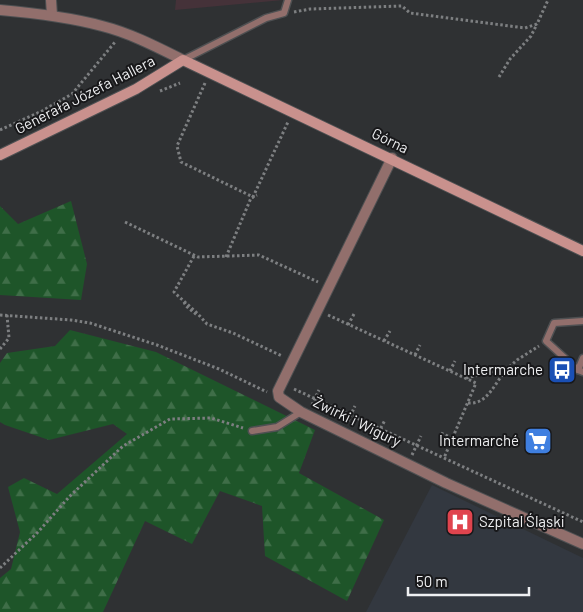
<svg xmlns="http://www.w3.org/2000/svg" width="583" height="612" font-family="Barlow,sans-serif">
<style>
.built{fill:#333840}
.industrial{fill:#453239}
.forest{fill:url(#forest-firs)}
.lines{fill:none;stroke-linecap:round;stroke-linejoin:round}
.lane-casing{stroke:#4e5052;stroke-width:9}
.street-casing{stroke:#4e5052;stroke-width:12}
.secondary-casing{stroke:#4e5052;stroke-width:12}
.path{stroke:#7d7f81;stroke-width:3;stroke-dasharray:2.5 2.5;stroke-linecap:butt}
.lane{stroke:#926f6c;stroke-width:6}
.street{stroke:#926f6c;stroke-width:10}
.secondary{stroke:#c9918d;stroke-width:10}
.labels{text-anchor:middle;stroke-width:4;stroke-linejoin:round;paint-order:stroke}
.street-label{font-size:15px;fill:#eff0f2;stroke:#18181a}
.poi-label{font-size:15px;fill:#eff0f2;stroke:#18181a;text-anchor:end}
</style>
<defs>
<pattern id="forest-firs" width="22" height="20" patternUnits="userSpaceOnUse" patternTransform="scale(1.25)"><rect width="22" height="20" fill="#1e5529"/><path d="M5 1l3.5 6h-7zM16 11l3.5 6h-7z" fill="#3f6e48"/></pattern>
</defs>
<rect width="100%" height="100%" fill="#2f3133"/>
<polygon class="built" points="432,485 583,558 583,612 366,612"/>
<polygon class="industrial" points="176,0 283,0 175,10"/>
<g class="forest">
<polygon points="71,201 87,264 81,300 0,295 0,206 18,224"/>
<polygon points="70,330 156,352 315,430 299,473 384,520 347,601 265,556 262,506 220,491 192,544 145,521 103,612 0,612 0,578 11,569 20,532 8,487 24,478 57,494 127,434 113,424 49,440 5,425 0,422 0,363 7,353 55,346"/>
</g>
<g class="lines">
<defs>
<g id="lane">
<polyline points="183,60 266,18 284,13 288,0"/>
<polyline points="583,358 578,370 583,372"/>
<polyline points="578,370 546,341 554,323 583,321"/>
<polyline points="252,431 277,427 301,412"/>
</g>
<g id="street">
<polyline points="51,0 52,15"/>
<path d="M0 10C34 13 69 17 102 26 130 33 157 47 183 60"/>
<polyline points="392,158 278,391 279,397 301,412 446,483 583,544"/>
</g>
<polyline id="secondary" points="0,155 136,89 183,60 583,251"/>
</defs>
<use href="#lane" class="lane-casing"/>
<use href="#street" class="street-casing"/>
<use href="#secondary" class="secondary-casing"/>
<g class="path">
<polyline points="294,12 310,9 402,6 410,13 525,28 537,24 548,0"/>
<polyline points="499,77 510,59 531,36 537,24"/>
<polyline points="205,83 177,146 181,162 253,197 288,122"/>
<polyline points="160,91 180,83"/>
<polyline points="0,130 42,111 72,94 115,42"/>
<polyline points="125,222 198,257 259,255 318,282"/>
<polyline points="194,256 174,292 176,294 197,313 207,324 233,333 282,356"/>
<polyline points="226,257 251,198 257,195"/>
<polyline points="184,302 186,306 197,315"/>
<polyline points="0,315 71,320 90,323 157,345 219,369 267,392"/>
<polyline points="328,315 476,383 444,458"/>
<polyline points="348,325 354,314"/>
<polyline points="384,341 390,331"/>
<polyline points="0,349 9,338 7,315"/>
<polyline points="415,355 420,345"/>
<polyline points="450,371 455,361"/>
<polyline points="466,378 508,368 517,360 539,346"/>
<polyline points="294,389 583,522"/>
<path d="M468 403C488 405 495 382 507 369"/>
<polyline points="312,405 319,390"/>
<polyline points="348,421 355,406"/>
<polyline points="441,433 452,438"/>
<polyline points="376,437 385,420"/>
<polyline points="412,455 421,436"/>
<polyline points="0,568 38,532 70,496 123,446 170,419 211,418 243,428"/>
</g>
<use href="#lane" class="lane"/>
<use href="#street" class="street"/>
<use href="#secondary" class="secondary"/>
</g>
<defs>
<symbol id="bus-square" viewBox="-11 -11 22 22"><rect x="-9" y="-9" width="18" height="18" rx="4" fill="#1a4fb4" stroke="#18181a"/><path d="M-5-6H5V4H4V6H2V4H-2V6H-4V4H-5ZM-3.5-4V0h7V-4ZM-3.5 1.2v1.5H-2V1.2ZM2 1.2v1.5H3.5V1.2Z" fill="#fff"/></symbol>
<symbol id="supermarket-square" viewBox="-11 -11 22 22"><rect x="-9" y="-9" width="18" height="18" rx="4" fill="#3f7fe0" stroke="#18181a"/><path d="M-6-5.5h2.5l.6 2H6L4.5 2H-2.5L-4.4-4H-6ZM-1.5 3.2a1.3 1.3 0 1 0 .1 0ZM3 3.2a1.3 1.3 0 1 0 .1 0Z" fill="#fff"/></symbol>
<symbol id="hospital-square" viewBox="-11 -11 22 22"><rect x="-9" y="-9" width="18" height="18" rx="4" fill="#e0444e" stroke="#18181a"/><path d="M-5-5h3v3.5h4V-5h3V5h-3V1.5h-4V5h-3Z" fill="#fff"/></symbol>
</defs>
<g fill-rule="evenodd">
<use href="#bus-square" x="546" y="354" width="32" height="32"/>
<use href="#supermarket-square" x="522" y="425" width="32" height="32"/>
<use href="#hospital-square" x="444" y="506" width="32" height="32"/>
</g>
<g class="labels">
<g class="street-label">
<text transform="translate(85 95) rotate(-27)" y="5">Generała Józefa Hallera</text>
<text transform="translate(390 141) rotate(26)" y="5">Górna</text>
<text transform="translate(357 422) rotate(26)" y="5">Żwirki i Wigury</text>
</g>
<g class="poi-label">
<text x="543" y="375">Intermarche</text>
<text x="519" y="446">Intermarché</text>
<text x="479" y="527" text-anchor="start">Szpital Śląski</text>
</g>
</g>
<path d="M408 587v8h121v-8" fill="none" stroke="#eff0f2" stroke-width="2.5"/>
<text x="416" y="587" font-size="15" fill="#eff0f2" stroke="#18181a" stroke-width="4" paint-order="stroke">50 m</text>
</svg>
